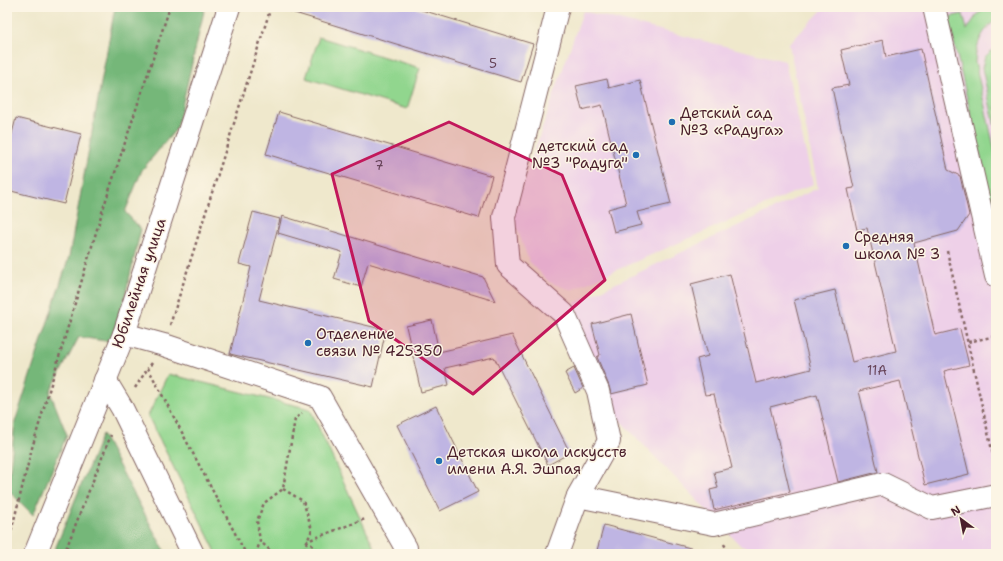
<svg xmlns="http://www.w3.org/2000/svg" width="1003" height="561" font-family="'Shantell Sans',sans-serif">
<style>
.built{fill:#eed0e8}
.green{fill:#91d68e;stroke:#6e7a5c}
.forest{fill:#74b779;stroke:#5f6b52}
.building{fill:#bfb5e3}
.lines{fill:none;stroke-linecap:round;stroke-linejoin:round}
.minor-casing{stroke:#846563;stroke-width:24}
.path{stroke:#846563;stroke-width:2.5;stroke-dasharray:3 3;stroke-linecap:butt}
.minor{stroke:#fff;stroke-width:22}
.marked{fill:#c2185b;fill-opacity:0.2;stroke:#c2185b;stroke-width:3;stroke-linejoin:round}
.poi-dot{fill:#1f6fb2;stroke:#fcf5e5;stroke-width:1.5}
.labels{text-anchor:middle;stroke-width:3;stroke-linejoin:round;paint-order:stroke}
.number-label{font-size:13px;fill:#674459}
.poi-label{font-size:15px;fill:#4a1f2b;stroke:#fcf5e5;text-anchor:start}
.street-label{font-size:15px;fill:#4a1f2b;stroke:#fcf5e5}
</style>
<rect width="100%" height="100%" fill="#fcf5e5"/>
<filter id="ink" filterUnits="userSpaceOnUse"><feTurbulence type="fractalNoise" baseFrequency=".025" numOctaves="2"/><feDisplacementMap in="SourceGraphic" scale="8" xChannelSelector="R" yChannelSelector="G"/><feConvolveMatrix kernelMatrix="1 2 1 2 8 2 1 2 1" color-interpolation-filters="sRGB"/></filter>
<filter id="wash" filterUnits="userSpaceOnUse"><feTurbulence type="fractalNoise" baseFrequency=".012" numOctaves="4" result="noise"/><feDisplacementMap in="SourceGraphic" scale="16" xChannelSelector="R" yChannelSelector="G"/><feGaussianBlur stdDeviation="0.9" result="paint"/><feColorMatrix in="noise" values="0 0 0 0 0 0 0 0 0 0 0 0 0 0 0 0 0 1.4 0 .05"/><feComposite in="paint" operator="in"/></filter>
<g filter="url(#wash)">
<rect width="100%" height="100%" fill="#efe8cc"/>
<g class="built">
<polygon points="825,7 996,7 996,554 770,554 741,546 604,404 574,303 818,188 789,44"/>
<polygon points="583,11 785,61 813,184 571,290 549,282 529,261 512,215"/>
</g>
<g class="green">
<path d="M986 7H996V20C982 30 976 44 975 62L996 156V223L948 17 963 14 967 30 976 16Z"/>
<polygon points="319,37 420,68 407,109 306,78"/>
<polygon points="996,48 996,132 982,68 985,57 991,51"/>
<polygon points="168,374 310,409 377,554 217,554 148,416"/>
</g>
<g class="forest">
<polygon points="115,7 205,7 177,128 142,170 125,212 141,229 123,305 112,342 79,337 50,392 67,435 33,515 8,490 15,422 69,257"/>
<polygon points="102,434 166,554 53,554"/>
</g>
<g id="blocks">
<g class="building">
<polygon points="288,7 412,7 533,44 521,82 288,11"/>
<polygon points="883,40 886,57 921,49 948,170 960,176 969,215 958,231 914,243 935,335 960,329 969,365 944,371 969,474 925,485 900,381 859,391 878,472 838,482 817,395 770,407 790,492 714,510 710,490 718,488 714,472 732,468 714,394 705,395 697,359 708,356 691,284 730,274 756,383 811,369 794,300 835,290 852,362 896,351 867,228 857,230 848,189 854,188 832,88 849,85 841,50"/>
<polygon points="607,79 609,88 640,80 671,204 637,212 641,225 614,232 608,209 626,204 602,105 582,110 576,86"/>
<polygon points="279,112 492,176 479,218 266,154"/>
<polygon points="16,118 81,134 64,204 7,190 7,153"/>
<polygon points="253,212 280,219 259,300 386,330 373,387 230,354 251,267 239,264"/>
<polygon points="282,216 483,277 495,301 368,263 361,287 334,279 342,252 278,233"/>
<polygon points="631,314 648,385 611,394 609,386 597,357 600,355 592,324"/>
<polygon points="432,320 439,352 512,335 570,453 548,465 494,357 445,368 449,385 421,392 406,326"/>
<polygon points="574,368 583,388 575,393 565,373"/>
<polygon points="436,406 478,492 440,511 397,425"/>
<polygon points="604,525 694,549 693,554 596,554"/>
</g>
</g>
</g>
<g filter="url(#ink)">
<use href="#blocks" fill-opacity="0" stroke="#846563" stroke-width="1"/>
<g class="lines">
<defs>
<g id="minor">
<polyline points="558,7 504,217 508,265 564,314 598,391 609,441 578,496"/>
<polyline points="934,7 996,276"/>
<polyline points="124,334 164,345 320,397 406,548 404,554"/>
<polyline points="105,380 122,408 193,554"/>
<polyline points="35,554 124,334 229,7"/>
<polyline points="557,554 578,496 714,524 883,484 932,508 996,495"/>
</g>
</defs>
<use href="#minor" class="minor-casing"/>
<g class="path">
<polyline points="947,251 996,468"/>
<polyline points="170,325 271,7"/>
<polyline points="968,342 996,336"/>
<polyline points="152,363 148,368 246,554"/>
<polyline points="135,388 148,368"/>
<polyline points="283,489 303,501 312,530 303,551 283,554"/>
<polyline points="724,544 729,554"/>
<polyline points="7,548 32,448 103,209 170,7"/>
<polyline points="433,552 440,554"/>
<polyline points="64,554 111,435"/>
<polyline points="256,554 260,541"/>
<polyline points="274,554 260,541 257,521 264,503 283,489 295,419 302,413"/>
<polyline points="322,554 307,541 365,519"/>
</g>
<use href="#minor" class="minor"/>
</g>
</g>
<path class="marked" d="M449 122 562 175 605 280 473 394 369 321 332 174Z"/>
<g class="poi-dot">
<circle cx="672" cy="122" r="4"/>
<circle cx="636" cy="155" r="4"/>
<circle cx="846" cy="246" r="4"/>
<circle cx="308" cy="343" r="4"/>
<circle cx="439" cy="461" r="4"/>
</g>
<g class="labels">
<g class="number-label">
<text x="493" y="68">5</text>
<text x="379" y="170">7</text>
<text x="877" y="375">11А</text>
</g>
<g class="poi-label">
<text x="680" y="118">Детский сад<tspan x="680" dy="17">№3 «Радуга»</tspan></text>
<text x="628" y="151" text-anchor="end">детский сад<tspan x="628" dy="17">№3 "Радуга"</tspan></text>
<text x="854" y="242">Средняя<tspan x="854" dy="17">школа № 3</tspan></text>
<text x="316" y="339">Отделение<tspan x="316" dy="17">связи № 425350</tspan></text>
<text x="447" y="457">Детская школа искусств<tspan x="447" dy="17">имени А.Я. Эшпая</tspan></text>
</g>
<g class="street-label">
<text transform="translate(139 283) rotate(-71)" y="5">Юбилейная улица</text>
</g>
</g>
<rect width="1003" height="561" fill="none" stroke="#fcf5e5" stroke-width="24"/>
<g transform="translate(961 519) rotate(328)" stroke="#fcf5e5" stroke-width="3" paint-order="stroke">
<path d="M0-3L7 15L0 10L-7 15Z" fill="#4a1f2b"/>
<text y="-6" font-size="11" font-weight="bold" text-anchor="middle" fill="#4a1f2b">N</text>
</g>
</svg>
